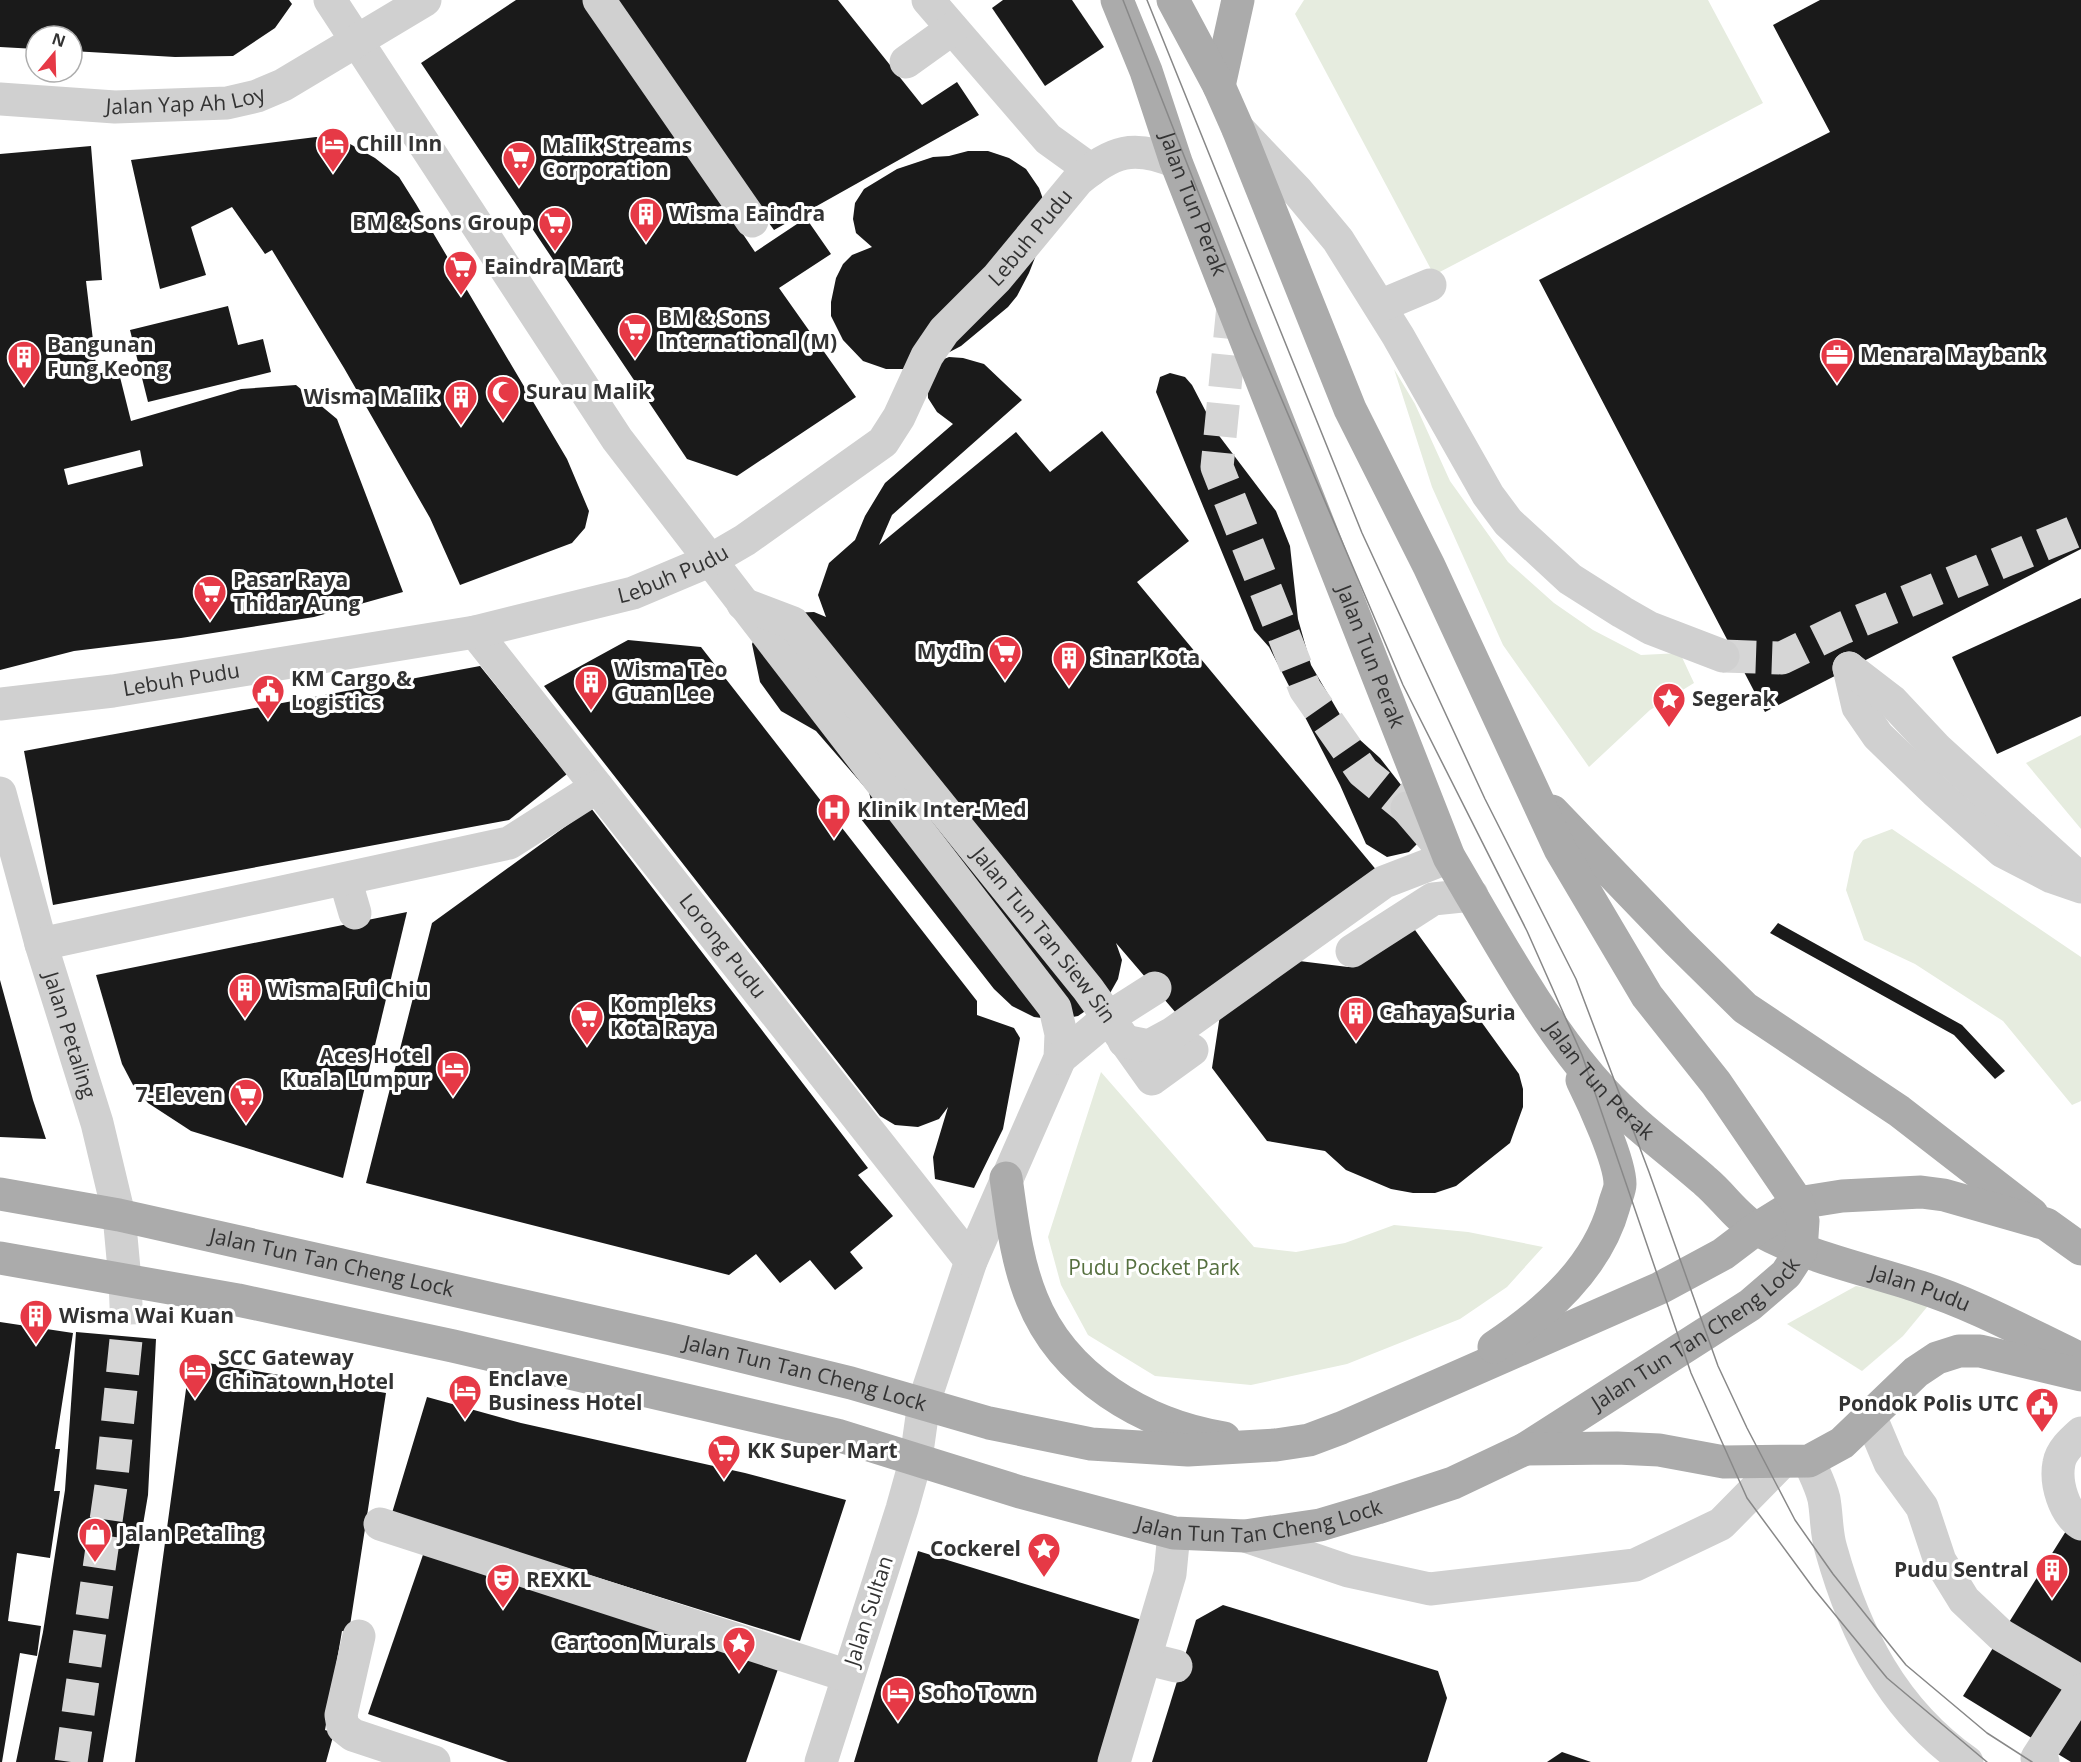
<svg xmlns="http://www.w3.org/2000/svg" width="2081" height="1762" font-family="'Open Sans',sans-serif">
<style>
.green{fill:#e6ecdf}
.building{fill:#1a1a1a;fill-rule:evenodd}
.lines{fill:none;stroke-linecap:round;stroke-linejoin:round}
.minor-tunnel{stroke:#d6d6d6;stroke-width:33;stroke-dasharray:33 16;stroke-linecap:butt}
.minor{stroke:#d0d0d0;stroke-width:33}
.major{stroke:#ababab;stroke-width:33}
.tram{stroke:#888;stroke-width:1.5}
.labels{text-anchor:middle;stroke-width:6;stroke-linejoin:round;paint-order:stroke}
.street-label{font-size:21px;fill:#333;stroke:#fff}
.poi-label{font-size:21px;font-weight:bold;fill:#333;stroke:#fff;text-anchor:start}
.park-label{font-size:21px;fill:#56703f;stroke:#fff}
</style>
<rect width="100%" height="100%" fill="#fff"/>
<g class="green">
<polygon points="1304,0 1708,0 1763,103 1434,275 1295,14"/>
<polygon points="1394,369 1415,404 1450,481 1508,562 1554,603 1593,630 1641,655 1680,653 1694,683 1650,710 1589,767 1503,645 1432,487"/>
<polygon points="2081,735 2081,829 2026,763"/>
<polygon points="1892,829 2081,957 2081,1101 2072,1105 2003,1021 1915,964 1864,940 1846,890 1854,852 1863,840"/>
<polygon points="1101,1072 1254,1247 1296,1252 1345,1243 1394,1225 1468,1232 1543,1247 1507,1287 1460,1319 1347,1364 1251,1385 1155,1376 1088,1335 1061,1285 1048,1237"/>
<polygon points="1856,1286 1932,1301 1903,1336 1862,1371 1787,1324"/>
</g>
<g class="building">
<polygon points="0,0 289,0 292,4 275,28 233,56 175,57 72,51 72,36 36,36 36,49 0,47"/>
<polygon points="516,0 585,0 755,252 806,218 831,254 779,288 856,397 737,476 687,459 421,63"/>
<polygon points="607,0 838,0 922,105 957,82 979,115 774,230"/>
<polygon points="1003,0 1072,0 1104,47 1045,86 992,8"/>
<polygon points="1820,0 2081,0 2081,549 1765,712 1539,280 1830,132 1773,25"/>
<polygon points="316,137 343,140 375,158 399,177 416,204 567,459 589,511 585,528 572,543 460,585 430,518 344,368 272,250 265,254 232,207 191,227 206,275 160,289 131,160"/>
<path d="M91 146 102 280 86 281 97 374 118 369 131 421 241 389 296 385 337 419 403 592 314 617 181 638 74 651 0 670V154ZM140 450 143 466 68 485 64 469Z"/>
<polygon points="968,151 988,151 1009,158 1026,169 1039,188 1043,199 1038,250 1029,273 1017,296 1008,307 961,346 925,365 910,369 886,369 863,361 843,340 831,316 831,302 836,278 843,264 852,255 872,247 856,233 853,219 855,203 864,189 897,169 933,157 949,156"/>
<polygon points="228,306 238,345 263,339 271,372 148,402 130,330"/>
<polygon points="949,357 963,358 984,364 1022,400 892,515 879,545 1016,432 1050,472 1102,431 1189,541 1137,582 1378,872 1182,1020 1116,943 1122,960 1118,979 1109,995 1078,1016 1057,1020 1034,1017 1012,1006 994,989 861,819 873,810 869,792 816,731 781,711 760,682 752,644 757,633 789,613 814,612 826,617 818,595 829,563 855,540 865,516 885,483 953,424 937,412 928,398 927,376 939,361"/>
<polygon points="1170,373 1185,377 1192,385 1217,433 1276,511 1290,546 1298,619 1311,665 1349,730 1380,758 1419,808 1417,844 1409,852 1387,857 1366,844 1340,785 1269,647 1254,630 1156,392 1160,377"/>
<polygon points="2081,598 2081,716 1997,754 1952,657"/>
<polygon points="628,640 701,647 977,1001 977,1015 1014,1028 1020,1038 1003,1129 974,1188 935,1179 933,1157 948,1107 939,1119 918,1127 895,1125 880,1116 544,686"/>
<polygon points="480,666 567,774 509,820 53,905 24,751"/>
<polygon points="591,808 868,1168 858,1175 893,1216 850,1252 863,1268 835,1290 810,1260 780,1283 756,1254 729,1275 366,1183 432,923"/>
<polygon points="407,912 343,1178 191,1131 148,1103 133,1085 122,1064 96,975"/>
<polygon points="1410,923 1519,1074 1523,1089 1523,1107 1510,1143 1456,1186 1435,1193 1413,1193 1391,1189 1346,1170 1325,1151 1267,1141 1212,1068 1220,1015 1291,960 1348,967"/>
<polygon points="1778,923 1962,1025 2005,1071 1995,1079 1954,1035 1770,933"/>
<polygon points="0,980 33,1100 46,1139 0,1137"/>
<polygon points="0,1322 73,1333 55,1449 60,1449 54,1491 60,1491 50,1558 17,1553 8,1621 41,1626 37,1656 20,1653 2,1762 0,1762"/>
<polygon points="76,1332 156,1339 148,1495 103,1762 16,1762 43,1632 65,1490"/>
<polygon points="190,1360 386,1393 349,1632 342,1631 325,1730 334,1733 326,1762 135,1762"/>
<polygon points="427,1397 521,1423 745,1473 846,1500 800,1641 392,1513"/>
<polygon points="2081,1507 2081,1762 2071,1762 1963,1696"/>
<polygon points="425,1549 778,1669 746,1762 508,1762 368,1714"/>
<polygon points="918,1551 1142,1620 1098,1762 854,1762"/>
<polygon points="1223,1605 1438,1671 1447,1698 1427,1762 1152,1762 1196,1620"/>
<polygon points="1562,1752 1591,1762 1547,1762"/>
</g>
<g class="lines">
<g class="minor-tunnel">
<polyline points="1233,306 1217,467 1305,689 1363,772 1407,808"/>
<polyline points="1723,656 1782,658 1843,628 2081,529"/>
<polyline points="71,1762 111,1486 127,1330 125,1280"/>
</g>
<g class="minor">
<polyline points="330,0 617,439 1055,1008 1061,1034 1060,1058 971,1261 924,1402 916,1459 902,1509 821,1762"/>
<polyline points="599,0 752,221"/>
<polyline points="928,0 1048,139 1091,170"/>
<polyline points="906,62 952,29"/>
<path id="s1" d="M0 99 115 107 227 103 257 96 283 85 425 0"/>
<polyline points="1238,129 1298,192 1338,240 1398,336 1488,495 1508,522 1570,579 1622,612 1650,628 1723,656"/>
<polyline points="1380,306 1430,285"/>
<path id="s2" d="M743 604 793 623 1088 989 1152 1079 1192 1050"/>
<path id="s3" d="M475 632 971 1261"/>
<polyline points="1849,668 1858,707 1878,736 1935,791 2002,851 2052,877 2081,887"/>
<polyline points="1849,668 1892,701 1937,749 2080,879"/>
<path id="s4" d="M0 704 113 691 475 632 633 593 709 561 745 540 883 442 899 417 927 356 944 331 997 278 1078 180C1113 151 1133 144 1176 162"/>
<path id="s5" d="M0 793 41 944 97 1123 119 1215 125 1280"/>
<polyline points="345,879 355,913"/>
<polyline points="41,944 509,843 597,787"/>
<polyline points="1352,951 1433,899 1472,895"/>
<polyline points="1124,1041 1149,1046 1173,1033 1384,882 1449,857 1407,808"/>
<polyline points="1060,1058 1108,1018 1155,988"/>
<polyline points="1871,1418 1890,1463 1922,1507 1940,1561 1964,1600 2001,1635 2081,1682"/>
<path d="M2081 1433C2072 1441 2061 1451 2059 1463 2055 1483 2064 1513 2081 1524"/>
<path d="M1809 1461C1814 1473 1821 1486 1824 1499 1827 1516 1826 1533 1831 1549 1855 1635 1893 1710 1967 1762"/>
<polyline points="380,1524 848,1676"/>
<polyline points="1245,1536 1348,1571 1430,1589 1635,1565 1721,1524 1781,1463"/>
<polyline points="359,1636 341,1715 343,1727 353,1735 434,1762"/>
<polyline points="1160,1662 1176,1666"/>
<polyline points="1114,1762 1170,1574 1174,1533"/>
<polyline points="2043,1762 2037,1758 2081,1690"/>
</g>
<g class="major">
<path id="s6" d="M1117 0 1146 71 1176 162 1449 857C1494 933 1544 1027 1603 1091 1634 1125 1671 1151 1705 1181 1723 1196 1737 1218 1758 1230 1809 1258 1866 1269 1920 1287 1976 1305 2028 1334 2081 1359"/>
<polyline points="1219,86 1238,0"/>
<polyline points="1552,811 1678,942 1745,1008 1899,1111 2032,1214"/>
<path d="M1006 1178C1012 1219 1016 1260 1032 1299 1063 1377 1144 1425 1224 1438"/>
<path id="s7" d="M0 1194 119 1215 671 1339 851 1383 989 1423 1091 1444 1188 1450 1276 1445 1309 1440 1341 1428 1660 1288 1723 1254 1756 1229 1798 1203 1842 1196 1921 1192 1944 1195 2046 1224 2081 1249"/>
<path id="s8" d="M0 1258 238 1300 453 1346 837 1435 1020 1492 1174 1533 1245 1536 1320 1525 1377 1508 1453 1483 1525 1449 1750 1305 1786 1274 1801 1251 1803 1221 1798 1203 1716 1083 1647 996 1560 849 1429 566 1350 409 1238 129 1219 86 1173 0"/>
<path d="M1494 1347C1545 1313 1597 1268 1614 1206 1615 1200 1620 1191 1620 1184 1620 1161 1593 1102 1582 1080"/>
<polyline points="1525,1449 1617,1448 1659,1450 1724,1462 1809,1461 1842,1443 1916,1372 1937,1358 1959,1351 1980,1351 2081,1375"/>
</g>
<g class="tram">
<polyline points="1123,0 1251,327 1403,685 1527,931 1582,1055 1691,1373 1747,1498 1814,1589 1887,1678 1987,1762"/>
<polyline points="1147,0 1362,533 1485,799 1576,979 1649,1172 1718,1366 1747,1428 1795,1520 1833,1574 1906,1665 1987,1733 2032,1762"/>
</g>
</g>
<defs>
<symbol id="hotel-pin" viewBox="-11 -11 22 30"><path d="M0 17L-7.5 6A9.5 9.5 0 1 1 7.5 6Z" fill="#e63946" stroke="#fff"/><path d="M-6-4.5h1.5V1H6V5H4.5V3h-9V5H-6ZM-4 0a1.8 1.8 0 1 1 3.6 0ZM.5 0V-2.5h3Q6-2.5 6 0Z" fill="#fff"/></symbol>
<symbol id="supermarket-pin" viewBox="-11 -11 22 30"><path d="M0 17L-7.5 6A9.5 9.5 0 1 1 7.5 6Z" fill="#e63946" stroke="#fff"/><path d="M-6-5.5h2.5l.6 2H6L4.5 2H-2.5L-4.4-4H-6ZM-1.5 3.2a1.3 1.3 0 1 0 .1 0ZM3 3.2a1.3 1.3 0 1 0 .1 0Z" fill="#fff"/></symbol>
<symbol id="building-pin" viewBox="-11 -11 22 30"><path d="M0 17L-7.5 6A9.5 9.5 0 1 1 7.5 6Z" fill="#e63946" stroke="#fff"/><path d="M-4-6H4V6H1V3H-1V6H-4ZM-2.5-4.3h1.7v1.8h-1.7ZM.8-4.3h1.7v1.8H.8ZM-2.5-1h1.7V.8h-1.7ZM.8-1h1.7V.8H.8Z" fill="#fff"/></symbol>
<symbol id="office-pin" viewBox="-11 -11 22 30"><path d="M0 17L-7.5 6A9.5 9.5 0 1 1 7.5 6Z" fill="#e63946" stroke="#fff"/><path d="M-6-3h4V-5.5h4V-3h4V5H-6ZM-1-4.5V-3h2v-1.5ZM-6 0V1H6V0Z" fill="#fff"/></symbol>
<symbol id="mosque-pin" viewBox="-11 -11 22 30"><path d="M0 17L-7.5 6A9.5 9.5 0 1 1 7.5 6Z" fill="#e63946" stroke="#fff"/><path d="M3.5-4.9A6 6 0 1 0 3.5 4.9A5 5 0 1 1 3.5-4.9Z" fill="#fff"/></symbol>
<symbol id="civic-pin" viewBox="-11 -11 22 30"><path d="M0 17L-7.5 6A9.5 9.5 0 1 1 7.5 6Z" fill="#e63946" stroke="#fff"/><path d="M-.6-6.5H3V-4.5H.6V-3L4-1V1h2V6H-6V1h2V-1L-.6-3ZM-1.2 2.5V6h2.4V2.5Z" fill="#fff"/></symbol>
<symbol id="sight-pin" viewBox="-11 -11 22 30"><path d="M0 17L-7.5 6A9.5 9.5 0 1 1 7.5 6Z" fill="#e63946" stroke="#fff"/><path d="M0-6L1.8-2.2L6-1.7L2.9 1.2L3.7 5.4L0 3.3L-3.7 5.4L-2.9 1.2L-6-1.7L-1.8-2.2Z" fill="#fff"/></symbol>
<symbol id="hospital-pin" viewBox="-11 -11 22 30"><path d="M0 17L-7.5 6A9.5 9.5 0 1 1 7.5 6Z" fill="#e63946" stroke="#fff"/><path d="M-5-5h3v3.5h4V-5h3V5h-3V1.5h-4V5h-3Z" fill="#fff"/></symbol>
<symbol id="shop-pin" viewBox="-11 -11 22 30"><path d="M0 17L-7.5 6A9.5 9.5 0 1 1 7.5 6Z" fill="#e63946" stroke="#fff"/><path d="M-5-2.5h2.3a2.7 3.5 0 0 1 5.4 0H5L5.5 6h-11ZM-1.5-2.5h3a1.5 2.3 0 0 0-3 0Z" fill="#fff"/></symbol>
<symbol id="theatre-pin" viewBox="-11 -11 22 30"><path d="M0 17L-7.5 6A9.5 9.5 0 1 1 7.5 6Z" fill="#e63946" stroke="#fff"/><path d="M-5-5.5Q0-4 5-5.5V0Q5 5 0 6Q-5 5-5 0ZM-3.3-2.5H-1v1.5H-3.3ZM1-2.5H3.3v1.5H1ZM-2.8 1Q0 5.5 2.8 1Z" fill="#fff"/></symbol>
</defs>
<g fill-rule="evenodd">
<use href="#hotel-pin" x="314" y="125" width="38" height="52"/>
<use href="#supermarket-pin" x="500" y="139" width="38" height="52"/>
<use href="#building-pin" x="627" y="195" width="38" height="52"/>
<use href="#supermarket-pin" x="536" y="204" width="38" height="52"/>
<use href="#supermarket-pin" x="442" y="248" width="38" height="52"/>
<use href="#supermarket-pin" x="616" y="311" width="38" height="52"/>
<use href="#office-pin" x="1818" y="336" width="38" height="52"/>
<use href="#building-pin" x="5" y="338" width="38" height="52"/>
<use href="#mosque-pin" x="484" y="373" width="38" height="52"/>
<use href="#building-pin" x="442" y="378" width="38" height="52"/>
<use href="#supermarket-pin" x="191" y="573" width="38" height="52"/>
<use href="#supermarket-pin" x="986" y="633" width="38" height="52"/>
<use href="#building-pin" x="1050" y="639" width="38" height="52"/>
<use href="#building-pin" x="572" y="663" width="38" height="52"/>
<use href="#civic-pin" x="249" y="672" width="38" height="52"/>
<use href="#sight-pin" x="1650" y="680" width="38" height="52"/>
<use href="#hospital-pin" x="815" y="791" width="38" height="52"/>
<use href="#building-pin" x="226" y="971" width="38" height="52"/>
<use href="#building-pin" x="1337" y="994" width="38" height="52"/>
<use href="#supermarket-pin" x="568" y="998" width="38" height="52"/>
<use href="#hotel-pin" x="434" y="1049" width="38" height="52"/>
<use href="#supermarket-pin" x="227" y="1076" width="38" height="52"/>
<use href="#building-pin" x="17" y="1297" width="38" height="52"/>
<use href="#hotel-pin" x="176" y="1351" width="38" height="52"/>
<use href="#hotel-pin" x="446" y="1372" width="38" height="52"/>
<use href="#civic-pin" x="2023" y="1385" width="38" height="52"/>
<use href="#supermarket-pin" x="705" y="1432" width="38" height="52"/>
<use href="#shop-pin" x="76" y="1515" width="38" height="52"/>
<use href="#sight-pin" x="1025" y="1530" width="38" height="52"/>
<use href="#building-pin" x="2033" y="1551" width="38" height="52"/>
<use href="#theatre-pin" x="484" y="1561" width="38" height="52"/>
<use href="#sight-pin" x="720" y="1624" width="38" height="52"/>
<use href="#hotel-pin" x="879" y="1674" width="38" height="52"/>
</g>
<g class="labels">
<g class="street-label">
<text dy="7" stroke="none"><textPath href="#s1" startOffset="186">Jalan Yap Ah Loy</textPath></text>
<text dy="7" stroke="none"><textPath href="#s6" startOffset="218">Jalan Tun Perak</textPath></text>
<text dy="7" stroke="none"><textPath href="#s4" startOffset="1191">Lebuh Pudu</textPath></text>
<text dy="7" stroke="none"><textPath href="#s4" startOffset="687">Lebuh Pudu</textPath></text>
<text dy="7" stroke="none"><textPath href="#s6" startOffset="704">Jalan Tun Perak</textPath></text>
<text dy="7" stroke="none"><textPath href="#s4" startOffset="183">Lebuh Pudu</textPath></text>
<text dy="7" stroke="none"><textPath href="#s2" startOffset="454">Jalan Tun Tan Siew Sin</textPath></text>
<text dy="7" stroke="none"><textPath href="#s3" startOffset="400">Lorong Pudu</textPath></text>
<text dy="7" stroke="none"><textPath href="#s5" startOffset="252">Jalan Petaling</textPath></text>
<text dy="7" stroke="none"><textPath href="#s6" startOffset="1190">Jalan Tun Perak</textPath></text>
<text dy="7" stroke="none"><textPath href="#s7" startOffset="339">Jalan Tun Tan Cheng Lock</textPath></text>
<text dy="7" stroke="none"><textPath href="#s6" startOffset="1581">Jalan Pudu</textPath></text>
<text dy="7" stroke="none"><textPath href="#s8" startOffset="1779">Jalan Tun Tan Cheng Lock</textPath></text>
<text dy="7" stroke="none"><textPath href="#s7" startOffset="825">Jalan Tun Tan Cheng Lock</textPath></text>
<text dy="7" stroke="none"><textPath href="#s8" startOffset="1293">Jalan Tun Tan Cheng Lock</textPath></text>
<text transform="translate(869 1611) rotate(-72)" y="7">Jalan Sultan</text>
</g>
<g class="poi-label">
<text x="356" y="151">Chill Inn</text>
<text x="542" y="153">Malik Streams<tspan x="542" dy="24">Corporation</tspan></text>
<text x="669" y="221">Wisma Eaindra</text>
<text x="532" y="230" text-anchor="end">BM &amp; Sons Group</text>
<text x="484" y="274">Eaindra Mart</text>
<text x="658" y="325">BM &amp; Sons<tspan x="658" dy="24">International (M)</tspan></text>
<text x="47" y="352">Bangunan<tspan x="47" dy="24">Fung Keong</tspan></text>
<text x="1860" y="362">Menara Maybank</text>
<text x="526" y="399">Surau Malik</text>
<text x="438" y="404" text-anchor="end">Wisma Malik</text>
<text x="233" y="587">Pasar Raya<tspan x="233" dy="24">Thidar Aung</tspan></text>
<text x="982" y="659" text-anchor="end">Mydin</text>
<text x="1092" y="665">Sinar Kota</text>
<text x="614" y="677">Wisma Teo<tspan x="614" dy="24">Guan Lee</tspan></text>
<text x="291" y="686">KM Cargo &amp;<tspan x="291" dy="24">Logistics</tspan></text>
<text x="1692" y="706">Segerak</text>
<text x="857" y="817">Klinik Inter-Med</text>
<text x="268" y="997">Wisma Fui Chiu</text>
<text x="610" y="1012">Kompleks<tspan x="610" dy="24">Kota Raya</tspan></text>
<text x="1379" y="1020">Cahaya Suria</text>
<text x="430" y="1063" text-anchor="end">Aces Hotel<tspan x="430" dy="24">Kuala Lumpur</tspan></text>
<text x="223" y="1102" text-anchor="end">7-Eleven</text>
<text x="59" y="1323">Wisma Wai Kuan</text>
<text x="218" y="1365">SCC Gateway<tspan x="218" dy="24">Chinatown Hotel</tspan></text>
<text x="488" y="1386">Enclave<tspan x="488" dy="24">Business Hotel</tspan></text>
<text x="2019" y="1411" text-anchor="end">Pondok Polis UTC</text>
<text x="747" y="1458">KK Super Mart</text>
<text x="118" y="1541">Jalan Petaling</text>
<text x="1021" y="1556" text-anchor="end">Cockerel</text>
<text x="2029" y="1577" text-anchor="end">Pudu Sentral</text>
<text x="526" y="1587">REXKL</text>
<text x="716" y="1650" text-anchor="end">Cartoon Murals</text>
<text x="921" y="1700">Soho Town</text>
</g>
<g class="park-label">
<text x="1154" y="1275">Pudu Pocket Park</text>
</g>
</g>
<g transform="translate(54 54) rotate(19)"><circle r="28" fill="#ffffff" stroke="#adadad" stroke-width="1.5"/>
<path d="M0-4.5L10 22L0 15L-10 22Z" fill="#e63946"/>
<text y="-9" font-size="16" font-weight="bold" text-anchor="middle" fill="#333333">N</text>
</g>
</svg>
